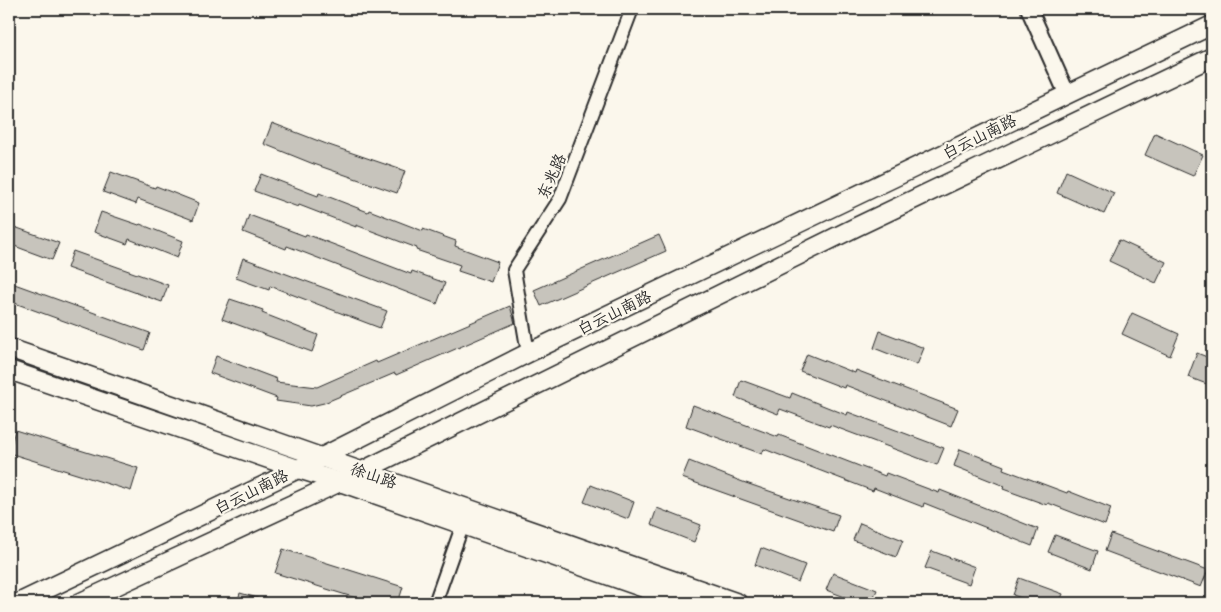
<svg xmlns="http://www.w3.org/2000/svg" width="1221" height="612" font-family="Kalam,'LXGW WenKai TC',sans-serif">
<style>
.building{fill:#c7c4bc;stroke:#2b2b2b}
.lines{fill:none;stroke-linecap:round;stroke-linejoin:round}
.minor-casing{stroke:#2b2b2b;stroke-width:16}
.tertiary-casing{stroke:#2b2b2b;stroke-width:19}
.secondary-casing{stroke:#2b2b2b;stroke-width:21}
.minor{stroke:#fbf7ec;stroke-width:12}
.tertiary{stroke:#fbf7ec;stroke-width:15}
.secondary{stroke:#fbf7ec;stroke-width:18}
.labels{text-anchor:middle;stroke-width:4.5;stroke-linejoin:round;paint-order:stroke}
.street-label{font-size:16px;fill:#2b2b2b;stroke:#fbf7ec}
</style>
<rect width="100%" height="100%" fill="#fbf7ec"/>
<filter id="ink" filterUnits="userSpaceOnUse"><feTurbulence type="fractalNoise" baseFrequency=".02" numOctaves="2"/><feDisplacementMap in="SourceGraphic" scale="10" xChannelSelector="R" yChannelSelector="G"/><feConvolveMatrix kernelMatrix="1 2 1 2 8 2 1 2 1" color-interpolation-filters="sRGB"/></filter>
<g filter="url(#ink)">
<g class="building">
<polygon points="272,123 329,145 405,171 397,193 311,163 264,144"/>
<polygon points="1155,133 1203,155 1193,176 1145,155"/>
<polygon points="1066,171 1114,193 1104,214 1057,193"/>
<polygon points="111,172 155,188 156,186 199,203 193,220 138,199 136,204 103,192"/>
<polygon points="261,174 318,196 319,193 368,212 369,210 423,231 423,229 456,241 455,246 498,262 491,282 458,271 460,265 416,250 417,248 356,225 356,227 299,205 298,207 254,191"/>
<polygon points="101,212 139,225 140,224 183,241 177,258 129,239 127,244 94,232"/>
<polygon points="249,215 305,236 306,234 411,274 412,271 445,283 437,304 287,246 286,249 243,232"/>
<polygon points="9,225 59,243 52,260 9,244"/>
<polygon points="659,235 666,251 541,306 534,290"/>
<polygon points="1119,240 1166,262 1156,283 1109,261"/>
<polygon points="73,251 168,285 162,302 67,268"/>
<polygon points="243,258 387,311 380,328 270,286 269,290 236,278"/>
<polygon points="9,282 150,333 144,350 9,301"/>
<polygon points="230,299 263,310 262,313 318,335 312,352 222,319"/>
<polygon points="510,306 515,323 396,375 395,373 324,403 311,406 276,401 277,398 210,373 216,356 277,379 276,382 317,387 376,361 377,363"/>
<polygon points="1132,313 1179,334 1170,356 1122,334"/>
<polygon points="880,331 924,348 917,365 874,348"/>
<polygon points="1197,353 1212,359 1212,386 1188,377"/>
<polygon points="807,354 855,373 856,370 958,409 951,426 845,385 844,388 800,371"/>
<polygon points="741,380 790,398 792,393 847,415 848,412 944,448 937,465 830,425 829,427 780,409 778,414 735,397"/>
<polygon points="693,405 778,437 779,435 885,476 886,473 939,493 940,490 1038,529 1032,546 924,503 923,507 874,488 873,491 764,449 762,454 686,426"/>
<polygon points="15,430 138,468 131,491 9,453"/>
<polygon points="960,449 1004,466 1003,469 1067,493 1068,491 1111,508 1105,525 1048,503 1047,505 1003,489 1004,486 954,466"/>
<polygon points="689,461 743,482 839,515 833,532 682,478"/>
<polygon points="591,485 634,502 628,519 584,502"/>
<polygon points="657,508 701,525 694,542 651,525"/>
<polygon points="860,523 903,540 896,557 853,540"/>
<polygon points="1111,534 1208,570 1201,587 1105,551"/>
<polygon points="1055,535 1098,551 1092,569 1048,552"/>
<polygon points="761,548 805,565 798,582 755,565"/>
<polygon points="283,549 403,587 398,603 372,603 275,573"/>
<polygon points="932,551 975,567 969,584 925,568"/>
<polygon points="833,573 877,590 871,603 861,603 826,590"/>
<polygon points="1019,578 1063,594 1059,603 1035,603 1013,595"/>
<polygon points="240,593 268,601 268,603 237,603"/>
</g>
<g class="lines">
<defs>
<g id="minor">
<polyline points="528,353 514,270 560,199 632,9"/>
<polyline points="435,603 463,524"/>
</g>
<polyline id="tertiary" points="1029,9 1067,94"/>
<g id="secondary">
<polyline points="9,348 738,603"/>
<polyline points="9,370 298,469 340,482 687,603"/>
<polyline points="18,603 298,469 528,353 1212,25"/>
<polyline points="79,603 340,482 856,227 1212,57"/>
</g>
</defs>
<use href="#minor" class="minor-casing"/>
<use href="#tertiary" class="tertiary-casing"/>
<use href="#secondary" class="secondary-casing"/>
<use href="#minor" class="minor"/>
<use href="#tertiary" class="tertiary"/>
<use href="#secondary" class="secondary"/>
</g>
</g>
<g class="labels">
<g class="street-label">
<text transform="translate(979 136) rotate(-26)" y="6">白云山南路</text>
<text transform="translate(551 176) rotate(-66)" y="6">东兆路</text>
<text transform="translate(614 312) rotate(-26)" y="6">白云山南路</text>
<text transform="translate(374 475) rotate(19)" y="6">徐山路</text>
<text transform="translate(251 491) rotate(-26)" y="6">白云山南路</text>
</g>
</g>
<rect width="1221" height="612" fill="none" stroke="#fbf7ec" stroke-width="30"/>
<rect x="15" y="15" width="1191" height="582" fill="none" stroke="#2b2b2b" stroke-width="2" filter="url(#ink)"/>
</svg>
